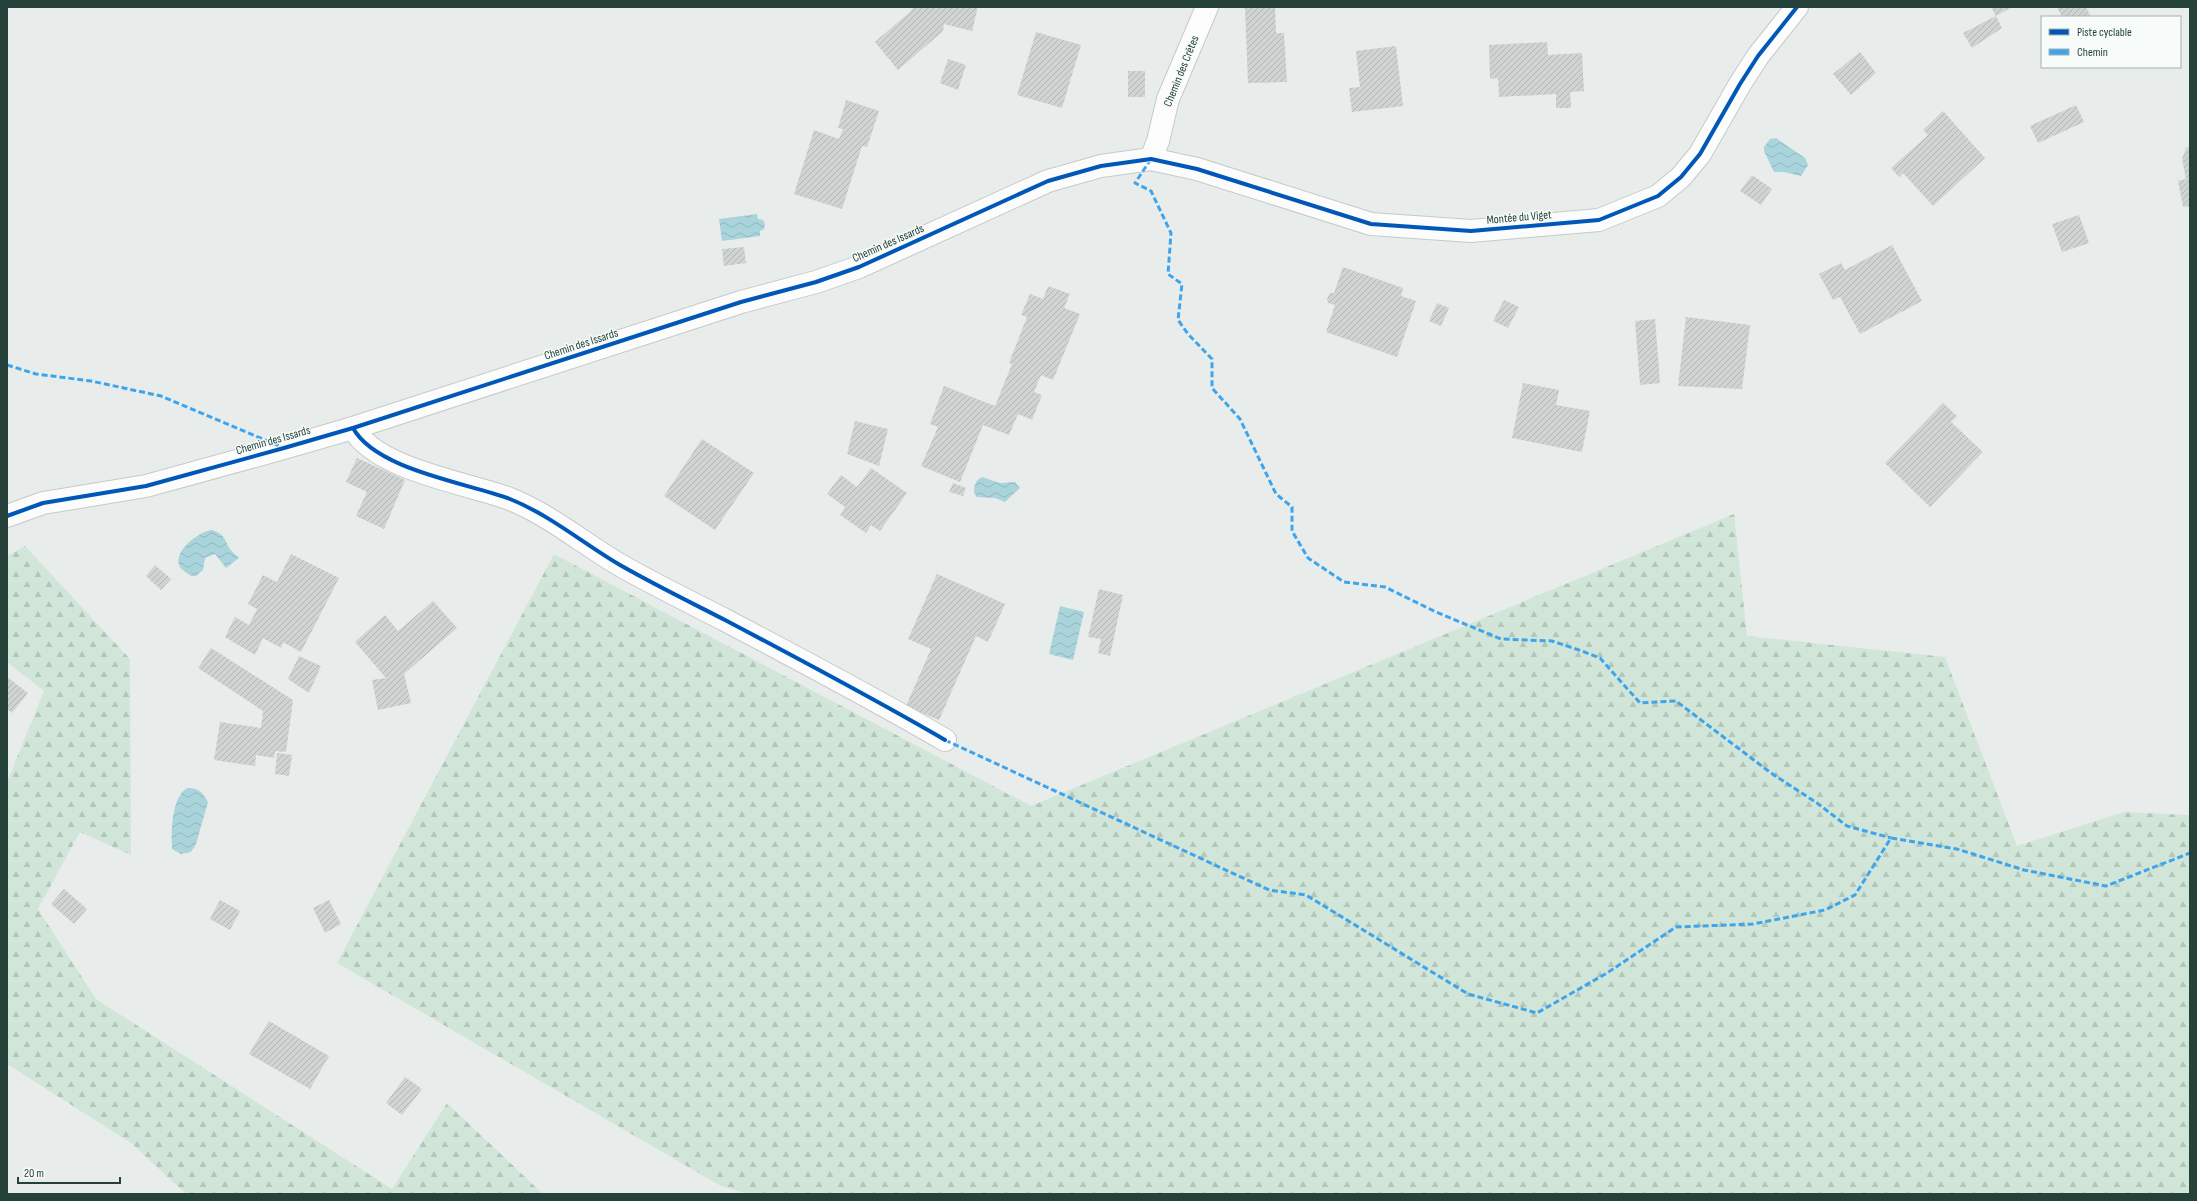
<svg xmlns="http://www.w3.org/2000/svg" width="2197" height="1201" font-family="'Sofia Sans Condensed',sans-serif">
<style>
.forest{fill:url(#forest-firs)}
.water{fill:url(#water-waves)}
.building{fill:url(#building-hatch)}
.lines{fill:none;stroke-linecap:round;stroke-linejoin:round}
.street-casing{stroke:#c5cac8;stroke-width:24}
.street{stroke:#fcfcfc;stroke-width:22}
.quiet{stroke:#3ea4ec;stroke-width:3;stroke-dasharray:6 3;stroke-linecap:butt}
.cycleway-casing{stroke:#f7fbf9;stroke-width:6}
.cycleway{stroke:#0057b8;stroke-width:4}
.labels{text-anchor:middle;stroke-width:3;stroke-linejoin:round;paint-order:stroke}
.street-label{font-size:12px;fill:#24423a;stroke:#f7fbf9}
</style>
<defs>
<pattern id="forest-firs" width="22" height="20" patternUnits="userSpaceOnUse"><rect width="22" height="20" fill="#d1e6d8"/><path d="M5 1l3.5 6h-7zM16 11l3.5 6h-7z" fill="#b3c6ba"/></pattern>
<pattern id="water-waves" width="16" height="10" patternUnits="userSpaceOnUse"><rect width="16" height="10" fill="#a9d4db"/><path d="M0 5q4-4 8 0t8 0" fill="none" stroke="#91b7bd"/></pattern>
<pattern id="building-hatch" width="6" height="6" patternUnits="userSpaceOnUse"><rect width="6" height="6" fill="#cfd4d2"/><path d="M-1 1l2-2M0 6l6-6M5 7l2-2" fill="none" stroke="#b2b7b5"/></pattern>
</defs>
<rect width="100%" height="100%" fill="#e8edeb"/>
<g class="forest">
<polygon points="1734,514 1747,636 1945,657 2017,846 2124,812 2190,815 2190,1194 749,1194 721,1186 337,963 554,554 1031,806"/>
<polygon points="25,546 130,659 131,855 80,832 38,909 96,999 392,1189 447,1103 543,1194 186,1194 131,1143 7,1064 7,782 44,691 7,662 7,556"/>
</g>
<g class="water">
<polygon points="1776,138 1805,158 1808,165 1801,176 1784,172 1774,172 1764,151 1764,147 1770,139"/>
<polygon points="757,214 758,219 763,220 765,224 764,229 760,231 760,236 722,241 719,219"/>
<path d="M982 477 1000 483 1015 482 1020 488 1005 502 995 498 977 497 974 493C974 485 975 481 982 477Z"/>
<path d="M212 530C226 535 223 538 230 549 232 552 236 555 239 558L226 568 215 554 205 558 203 570 196 576C190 576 188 574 183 570 167 556 198 531 212 530Z"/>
<polygon points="1060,606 1084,612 1073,660 1049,654"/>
<path d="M187 788C198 787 203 793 208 802L196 844 191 852 181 854 172 849C171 832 171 798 187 788Z"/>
</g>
<g class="building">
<polygon points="913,7 978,7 972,31 944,24 943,31 898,70 875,42 911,11"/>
<polygon points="1245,7 1275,7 1276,33 1284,33 1287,82 1248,83"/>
<polygon points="1991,7 2012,7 1996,16 2002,28 1972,48 1963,33 1996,16"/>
<polygon points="2057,7 2086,7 2091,17 2062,17"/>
<polygon points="1036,32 1081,45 1062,108 1017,95"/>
<polygon points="1547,42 1548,55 1582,53 1584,91 1570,92 1571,108 1556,108 1556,94 1499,97 1498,78 1490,79 1489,45"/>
<polygon points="1396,46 1403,106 1352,112 1349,88 1360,87 1356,51"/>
<polygon points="1860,52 1876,73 1851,95 1833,74"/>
<polygon points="948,59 966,65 958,90 940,83"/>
<rect x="1128" y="71" width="17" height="26"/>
<polygon points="846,100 879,111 867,147 862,146 842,209 794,194 814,130 839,139 843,129 838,128"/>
<polygon points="2076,105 2084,122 2038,143 2030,126"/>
<polygon points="1943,111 1985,158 1933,206 1903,173 1899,177 1891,168 1928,135 1923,130"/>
<polygon points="2190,147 2190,206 2183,207 2178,181 2186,179 2182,159 2186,148"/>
<polygon points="1752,175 1772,189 1761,205 1740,191"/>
<polygon points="2079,215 2089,243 2062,252 2052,224"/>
<polygon points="1892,245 1922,301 1860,334 1840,297 1833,300 1819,274 1841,263 1845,270"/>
<polygon points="744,247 746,263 724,266 722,249"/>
<polygon points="1343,267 1403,288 1401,296 1416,301 1397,357 1326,332 1335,305 1328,303 1327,299 1330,293 1334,293"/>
<polygon points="1048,286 1070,294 1064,308 1080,314 1053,380 1041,375 1034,392 1042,395 1032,420 1018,414 1009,435 983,425 960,482 921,466 938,427 930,424 944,386 995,406 1012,364 1009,363 1027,317 1021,315 1030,294 1043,299"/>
<polygon points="1504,300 1519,307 1508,328 1493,321"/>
<polygon points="1437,303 1449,308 1441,326 1429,321"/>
<polygon points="1686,317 1750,325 1742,389 1678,386"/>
<polygon points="1655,319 1660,383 1640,385 1635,321"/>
<polygon points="1523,383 1559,390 1556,405 1590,411 1582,452 1512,438"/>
<polygon points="1943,403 1957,416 1951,422 1983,452 1930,507 1885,463"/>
<polygon points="855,421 888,429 879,466 847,454"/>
<polygon points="702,439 754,473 715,530 664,496"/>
<polygon points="357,458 405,480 384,529 356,516 367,492 346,482"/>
<polygon points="871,468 907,493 880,531 871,525 866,533 840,515 845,507 827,494 841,475 857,487"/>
<polygon points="953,483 966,488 963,496 949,492"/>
<polygon points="291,554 339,578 301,652 283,642 281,648 263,638 255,655 225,637 235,617 249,625 257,609 248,604 263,575 277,582"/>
<polygon points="155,565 171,579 161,590 146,576"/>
<polygon points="937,574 1005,604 988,642 976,636 939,720 906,706 931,649 908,639"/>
<polygon points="1099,589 1123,595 1110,656 1098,653 1101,639 1088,637"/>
<polygon points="433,601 457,628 404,674 411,703 378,710 372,680 386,678 355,642 385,615 398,631"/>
<polygon points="211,648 293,700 286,752 275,751 274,758 256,755 255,766 214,760 220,722 261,728 263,711 198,668"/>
<polygon points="299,656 321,666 309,693 288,679"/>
<polygon points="7,677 28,693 12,713 7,709"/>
<polygon points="277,753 292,755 289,776 275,774"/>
<polygon points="64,889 87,909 74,924 51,904"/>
<polygon points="220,900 240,911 230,930 210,919"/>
<polygon points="329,900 341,924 325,933 313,908"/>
<polygon points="269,1021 329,1056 310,1089 249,1054"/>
<polygon points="405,1077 422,1089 402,1115 386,1103"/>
</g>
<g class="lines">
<defs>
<g id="street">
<polyline points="1151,159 1158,141 1168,99 1207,7"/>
<path d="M353 428C376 470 468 483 510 499 550 515 584 544 620 565 655 585 690 602 725 620 799 659 873 698 945 740"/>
<polyline points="7,516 43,503 146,486 284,448 353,428 741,302 816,282 859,267 1048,181 1101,166 1151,159 1197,169 1371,224 1471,231 1599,220 1658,196 1681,177 1700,154 1740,84 1758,56 1797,7"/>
</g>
</defs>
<use href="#street" class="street-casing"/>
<use href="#street" class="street"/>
<g class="quiet">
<polyline points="1151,159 1135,183 1151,191 1171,233 1168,274 1182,284 1178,320 1188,334 1212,359 1212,388 1240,419 1276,494 1292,507 1292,531 1308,558 1344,582 1385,587 1436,612 1501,639 1552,641 1582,651 1600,658 1640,703 1676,701 1771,773 1817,803 1847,826 1891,838"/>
<polyline points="7,365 36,374 91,381 161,396 284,448"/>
<polyline points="945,740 1269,890 1306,895 1468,994 1537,1013 1607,973 1676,927 1753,924 1825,910 1855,895 1891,838 1957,849 2024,870 2106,886 2190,853"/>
</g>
<defs>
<g id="cycleway">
<path d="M353 428C376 470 468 483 510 499 550 515 584 544 620 565 655 585 690 602 725 620 799 659 873 698 945 740"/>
<polyline points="7,516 43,503 146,486 284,448 353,428 741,302 816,282 859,267 1048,181 1101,166 1151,159 1197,169 1371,224 1471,231 1599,220 1658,196 1681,177 1700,154 1740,84 1758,56 1797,7"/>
</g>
</defs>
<use href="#cycleway" class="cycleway-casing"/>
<use href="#cycleway" class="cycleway"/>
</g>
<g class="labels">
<g class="street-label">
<text transform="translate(1181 71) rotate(-68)" y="4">Chemin des Crêtes</text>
<text transform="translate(1519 217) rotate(-5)" y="4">Montée du Viget</text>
<text transform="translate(888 243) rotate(-24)" y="4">Chemin des Issards</text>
<text transform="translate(581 344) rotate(-18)" y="4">Chemin des Issards</text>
<text transform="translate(273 440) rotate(-16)" y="4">Chemin des Issards</text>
</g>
</g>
<rect width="2197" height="1201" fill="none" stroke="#24423a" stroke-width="16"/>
<rect x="2041" y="16" width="140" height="52" fill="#f7fbf9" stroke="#a3b1ad"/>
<rect x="2049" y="29" width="20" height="6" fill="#0057b8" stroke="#a3b1ad"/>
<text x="2077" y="36" font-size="12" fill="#24423a">Piste cyclable</text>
<rect x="2049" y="49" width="20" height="6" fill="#3ea4ec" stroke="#a3b1ad"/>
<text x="2077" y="56" font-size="12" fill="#24423a">Chemin</text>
<path d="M18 1177v6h102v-6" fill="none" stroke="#24423a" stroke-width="2"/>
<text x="24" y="1177" font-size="12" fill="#24423a" stroke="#f7fbf9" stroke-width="3" paint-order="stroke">20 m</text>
</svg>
